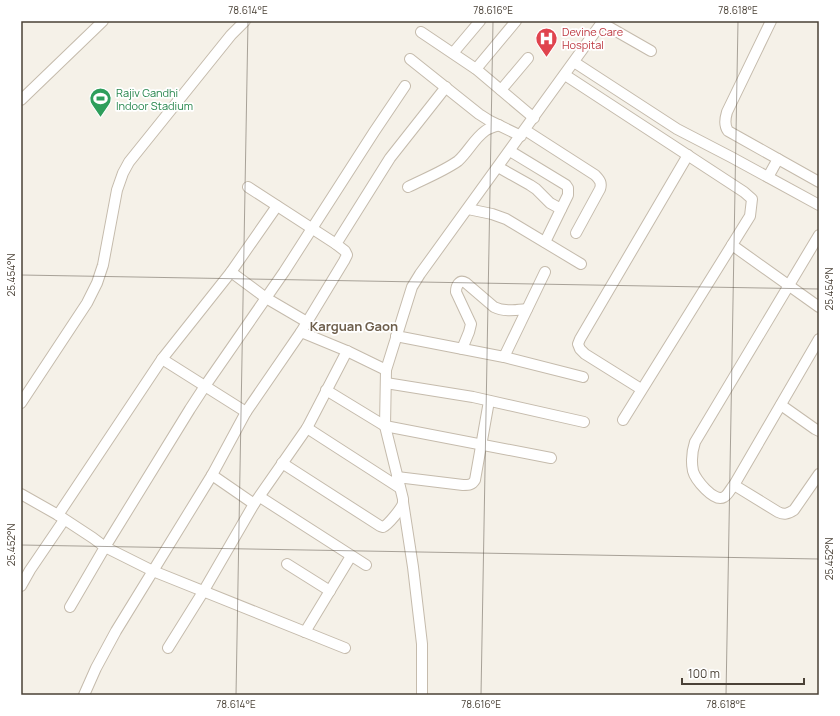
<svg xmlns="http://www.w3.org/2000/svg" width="840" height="716" font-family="Manrope,sans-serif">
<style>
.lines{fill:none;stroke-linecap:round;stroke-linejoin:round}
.minor-casing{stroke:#c5bbac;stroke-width:12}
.minor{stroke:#fff;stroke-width:10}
.ticks{fill:none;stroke:#4a4136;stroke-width:1;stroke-opacity:0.45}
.labels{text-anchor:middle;stroke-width:3.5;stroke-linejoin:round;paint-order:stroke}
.health-label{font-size:11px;fill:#be3a42;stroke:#fff;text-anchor:start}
.leisure-label{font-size:11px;fill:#27864d;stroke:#fff;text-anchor:start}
.quarter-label{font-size:13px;font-weight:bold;fill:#6e5f4c;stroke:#fff}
.neatline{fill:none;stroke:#4a4136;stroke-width:1.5}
.ticks-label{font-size:10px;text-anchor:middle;fill:#4a4136}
</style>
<rect width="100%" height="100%" fill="#f5f1e8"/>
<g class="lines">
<defs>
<g id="minor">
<polyline points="602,23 651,51"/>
<polyline points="421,32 476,69 534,118"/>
<polyline points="453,53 480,21"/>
<polyline points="410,59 479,114 490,121 521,136"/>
<polyline points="574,62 677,129 731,157 819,205"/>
<polyline points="476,69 516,21"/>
<polyline points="565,75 744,192 752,199 750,216 623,420"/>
<polyline points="501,90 528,58"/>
<polyline points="21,100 103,21"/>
<path d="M525 130 595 175C600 180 602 183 600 189L576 233"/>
<polyline points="510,151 566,185 568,188 568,195 545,242"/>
<polyline points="778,159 819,182"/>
<polyline points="498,167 530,185 536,189 550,203 561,209"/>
<path d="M768 177 778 159 728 131C724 125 725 119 727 112L771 21"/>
<polyline points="248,187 336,244"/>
<path d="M408 187C424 179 444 171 458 161 468 152 474 139 485 131 489 128 494 127 499 125"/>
<polyline points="468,209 492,214 506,219 581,264"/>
<path d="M819 235 695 442C692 451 691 461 693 471 695 479 714 503 724 497 728 495 731 488 734 485L819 339"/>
<polyline points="732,245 819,307"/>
<polyline points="231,272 266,298 307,322"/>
<polyline points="301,332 344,261 347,255 345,251 336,244 390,158 446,87"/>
<polyline points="396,336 504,357 545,272"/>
<path d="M462 349 469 332 471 324 456 292C456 286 459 279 466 283L494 307C504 312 516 310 527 309"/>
<polyline points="504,357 583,377"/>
<polyline points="162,359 246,412"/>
<polyline points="386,383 473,397 584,422"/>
<polyline points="641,389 585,354 580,349 578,344 580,339 688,155"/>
<polyline points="326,390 385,426 551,458"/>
<polyline points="21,403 87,303 97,283 103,265 117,190 123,173 129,162 231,35 245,21"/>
<polyline points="781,405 815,429 819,431"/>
<polyline points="307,428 400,488"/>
<path d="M282 463 380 526 383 527C388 525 402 508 403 503 403 501 403 500 403 499L385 426 386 370 412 287 420 274 603 21"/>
<polyline points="212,475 254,504"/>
<path d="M397 477 463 485C469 485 472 485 475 480L489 401"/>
<path d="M734 485 778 512C784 515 788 514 794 510L819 474"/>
<polyline points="21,494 58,515 93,538 105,547 153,571 345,648"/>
<polyline points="260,497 366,565"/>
<polyline points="403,502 413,567 422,644 422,695"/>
<polyline points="58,515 162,359 231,272 277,206"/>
<polyline points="287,564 330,591"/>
<polyline points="21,586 30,570 64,520"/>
<polyline points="70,607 105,547 190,409 205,386 284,272 374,132 405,86"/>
<polyline points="305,632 351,556"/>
<polyline points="168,648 203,592 254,504 307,428 347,351"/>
<polyline points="84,695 96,668 116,631 212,475 246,412 301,332 347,351 386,370"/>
</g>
</defs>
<use href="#minor" class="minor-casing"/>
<use href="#minor" class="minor"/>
</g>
<path class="ticks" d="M21 275 819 289M21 545 819 559M236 695 248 21M481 695 493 21M726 695 738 21"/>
<defs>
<symbol id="hospital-pin" viewBox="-11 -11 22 30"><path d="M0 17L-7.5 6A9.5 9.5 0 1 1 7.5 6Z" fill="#e0444e" stroke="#fff"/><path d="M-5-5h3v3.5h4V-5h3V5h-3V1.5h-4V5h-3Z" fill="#fff"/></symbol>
<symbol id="stadium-pin" viewBox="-11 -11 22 30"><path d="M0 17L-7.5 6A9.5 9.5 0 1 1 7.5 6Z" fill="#2e9e5b" stroke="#fff"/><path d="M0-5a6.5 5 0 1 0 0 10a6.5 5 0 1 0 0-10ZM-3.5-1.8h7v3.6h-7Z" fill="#fff"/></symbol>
</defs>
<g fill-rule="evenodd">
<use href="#hospital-pin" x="534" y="26" width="25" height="34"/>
<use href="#stadium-pin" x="88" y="86" width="25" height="34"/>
</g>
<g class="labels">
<g class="health-label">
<text x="562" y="36">Devine Care<tspan x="562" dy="13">Hospital</tspan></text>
</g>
<g class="leisure-label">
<text x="116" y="97">Rajiv Gandhi<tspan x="116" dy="13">Indoor Stadium</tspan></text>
</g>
<g class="quarter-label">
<text x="354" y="331">Karguan Gaon</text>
</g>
</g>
<rect width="840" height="716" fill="none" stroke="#ffffff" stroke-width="44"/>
<path d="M682 678v6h122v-6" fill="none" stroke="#4a4136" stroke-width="2"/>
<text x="688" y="678" font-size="12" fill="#4a4136" stroke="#ffffff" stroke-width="3" paint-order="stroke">100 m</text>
<rect x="22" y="22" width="796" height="672" class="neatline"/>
<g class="ticks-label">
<text x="248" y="14">78.614°E</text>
<text x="493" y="14">78.616°E</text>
<text x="738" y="14">78.618°E</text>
<text transform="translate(11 275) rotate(-90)" y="4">25.454°N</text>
<text transform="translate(829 289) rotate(-90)" y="4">25.454°N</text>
<text transform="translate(11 545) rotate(-90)" y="4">25.452°N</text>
<text transform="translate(829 559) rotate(-90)" y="4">25.452°N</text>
<text x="236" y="708">78.614°E</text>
<text x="481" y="708">78.616°E</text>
<text x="726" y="708">78.618°E</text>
</g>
</svg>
